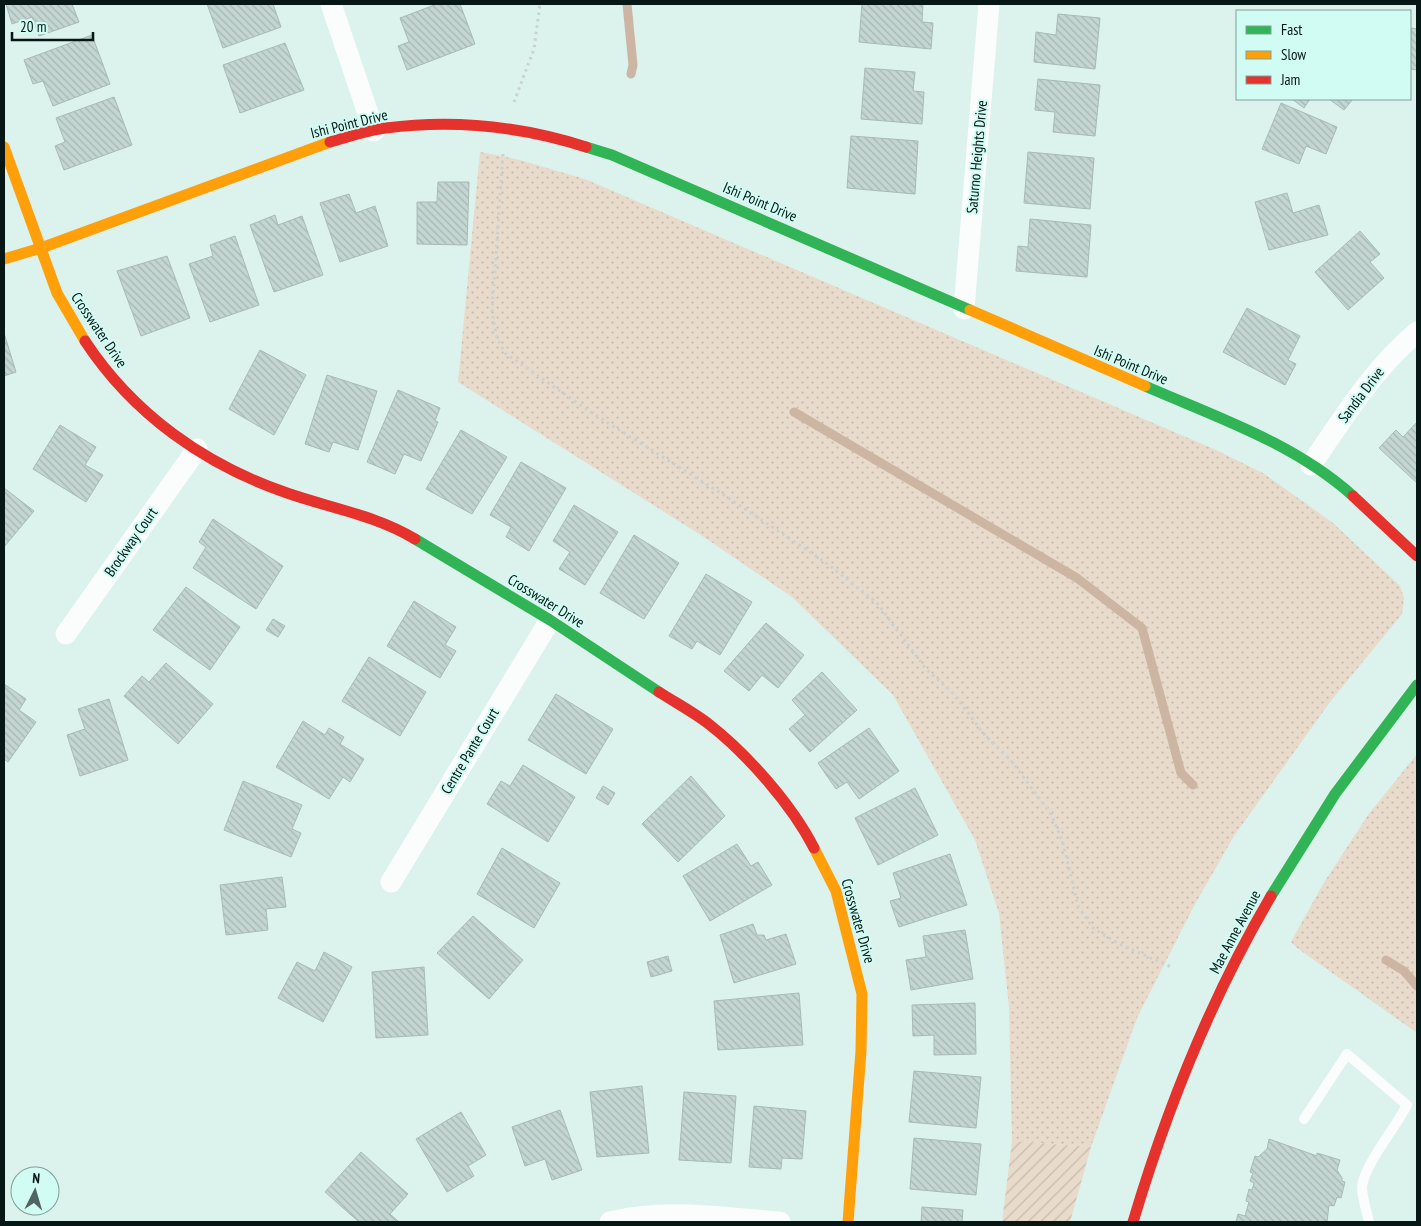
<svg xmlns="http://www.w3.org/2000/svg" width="1421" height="1226" font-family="'PT Sans Narrow',sans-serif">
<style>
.grass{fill:url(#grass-dots)}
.garden{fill:url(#garden-furrows)}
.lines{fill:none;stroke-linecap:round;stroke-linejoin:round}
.stream{stroke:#ccb5a3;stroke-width:9}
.building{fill:url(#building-back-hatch);stroke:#a8bab7}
.path{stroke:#cbd1d0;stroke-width:3;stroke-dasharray:2.5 4;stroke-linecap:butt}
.lane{stroke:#fafdfc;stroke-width:10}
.street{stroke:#fafdfc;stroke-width:21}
.fast{stroke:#30b455;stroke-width:11}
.slow{stroke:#ff9f0a;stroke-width:11}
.jam{stroke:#e5322d;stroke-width:11}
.labels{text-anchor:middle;stroke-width:4;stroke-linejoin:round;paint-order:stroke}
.street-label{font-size:15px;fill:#071715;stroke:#d1fcf3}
</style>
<defs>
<pattern id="grass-dots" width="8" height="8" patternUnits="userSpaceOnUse" patternTransform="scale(1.25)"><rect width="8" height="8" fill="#e9dbcb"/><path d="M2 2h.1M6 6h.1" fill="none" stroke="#c6bbad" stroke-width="1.8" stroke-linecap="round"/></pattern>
<pattern id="garden-furrows" width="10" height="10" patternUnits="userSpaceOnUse" patternTransform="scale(1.25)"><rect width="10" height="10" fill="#e9dbcb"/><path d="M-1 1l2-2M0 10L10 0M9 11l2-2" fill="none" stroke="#c6bbad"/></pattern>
<pattern id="building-back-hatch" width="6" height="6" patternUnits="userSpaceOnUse" patternTransform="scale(1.25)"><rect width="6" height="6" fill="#c4d6d2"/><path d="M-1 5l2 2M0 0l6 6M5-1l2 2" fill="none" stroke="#a7b7b3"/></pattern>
</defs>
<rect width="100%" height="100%" fill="#dbf2ed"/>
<g class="grass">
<polygon points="480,152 516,159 585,179 1216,450 1263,473 1333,523 1400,586 1404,598 1402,614 1330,702 1234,836 1194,906 1137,1018 1091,1147 1012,1141 1009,1007 999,913 975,840 893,695 792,597 704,537 458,382"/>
<polygon points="1417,754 1417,1033 1297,948 1291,942 1323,884 1368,815"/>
</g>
<polygon class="garden" points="1012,1141 1091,1147 1070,1222 1002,1222"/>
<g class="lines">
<g class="stream">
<polyline points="627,4 633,65 631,74"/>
<polyline points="794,412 1077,578 1142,628 1181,773 1193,785"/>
<polyline points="1386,960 1404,971 1417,986"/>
</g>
</g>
<g class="building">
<polygon points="6,4 72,4 79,22 39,36 32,17 12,24"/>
<polygon points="207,4 273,4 281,27 223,48"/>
<polygon points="437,4 460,4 475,44 407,70 398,46 409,42 400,18"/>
<polygon points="862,4 923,4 922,22 933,23 931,49 859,42"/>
<polygon points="1058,14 1100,18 1095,69 1034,62 1036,32 1056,35"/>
<polygon points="1412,28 1417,29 1417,70 1410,69 1410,40"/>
<polygon points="92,35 110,84 53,106 43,81 33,84 24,60"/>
<polygon points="285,43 304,90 240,113 223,65"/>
<polygon points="865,68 915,72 913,91 924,92 922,124 861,119"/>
<polygon points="1038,79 1100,85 1095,136 1053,132 1055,112 1035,110"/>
<polygon points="114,97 132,145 64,170 55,146 65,142 56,118"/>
<polygon points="1292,99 1310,99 1304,108"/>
<polygon points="1329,99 1353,99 1344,110"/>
<polygon points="1281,103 1337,127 1326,154 1306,146 1299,164 1262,149"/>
<polygon points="851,136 918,141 915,194 847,188"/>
<polygon points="1028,152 1094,158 1090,209 1024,203"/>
<polygon points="438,182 469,182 467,245 417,244 417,202 437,202"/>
<polygon points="1287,193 1293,213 1319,205 1328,235 1269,250 1255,202"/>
<polygon points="349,194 356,213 375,206 388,246 340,262 320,203"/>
<polygon points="275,215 278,225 302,216 323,275 274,292 250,225"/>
<polygon points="1030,219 1091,225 1087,277 1016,271 1018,246 1028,247"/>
<polygon points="1360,231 1380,254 1370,262 1384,278 1348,310 1315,272"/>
<polygon points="235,236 259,305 210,322 189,264 213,256 210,245"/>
<polygon points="167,256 190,318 141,336 117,271"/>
<polygon points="1247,308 1300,336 1288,360 1296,364 1285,385 1223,352"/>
<polygon points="4,333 16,372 4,376"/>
<polygon points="260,350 306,375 274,435 229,409"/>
<polygon points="327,375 377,391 358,450 333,442 329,452 305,444"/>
<polygon points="398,390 440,408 435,421 438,422 421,461 404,454 395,474 367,462"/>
<polygon points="1417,422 1417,483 1379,448 1396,430 1403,437"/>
<polygon points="60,425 96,447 85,465 103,475 86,502 33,469"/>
<polygon points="461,430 507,457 472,514 426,489"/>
<polygon points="521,462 566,488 529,551 506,537 511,527 490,515"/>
<polygon points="4,488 34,511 4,547"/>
<polygon points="574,505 618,532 585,585 559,569 570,552 553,541"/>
<polygon points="213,519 283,566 256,609 193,568 206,547 199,542"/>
<polygon points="634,535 679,563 644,619 600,593"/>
<polygon points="706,574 752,602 720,655 697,641 692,649 669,636"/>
<polygon points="186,587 240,627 210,670 153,630"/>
<polygon points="414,601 456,627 445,645 456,651 440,678 387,646"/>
<polygon points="273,619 285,626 278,637 266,630"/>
<polygon points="766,623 804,655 778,688 762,675 749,691 724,671"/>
<polygon points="369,657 426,692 400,736 342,701"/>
<polygon points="166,663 213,704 178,744 124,696 142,676 149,682"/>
<polygon points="822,672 857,710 810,752 789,729 805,715 792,700"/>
<polygon points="4,684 26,699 19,710 36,722 8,762 4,759"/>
<polygon points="556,694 613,729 586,774 528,740"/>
<polygon points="109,699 128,760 80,776 67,735 85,729 78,709"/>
<polygon points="303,721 325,735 329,728 344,737 340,744 364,759 350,782 343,777 329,799 276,767"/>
<polygon points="869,728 899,771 859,799 847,782 836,789 818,763"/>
<polygon points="523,765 575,797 548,842 487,804 501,781 510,786"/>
<polygon points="691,776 725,816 678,862 642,824"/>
<polygon points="243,781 302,805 292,829 301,833 291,857 224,830"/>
<polygon points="603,786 615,793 608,805 596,798"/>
<polygon points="915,788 938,835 878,865 855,818"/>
<polygon points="737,844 751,866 758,862 772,885 710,921 683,876"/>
<polygon points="502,848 560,883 534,928 477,894"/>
<polygon points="950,854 967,905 899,927 890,901 901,898 893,873"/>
<polygon points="282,877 286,907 266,909 268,930 226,935 220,885"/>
<polygon points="473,916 523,960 489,999 437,953"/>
<polygon points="753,924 757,935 764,935 766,940 786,934 796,964 734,983 720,935"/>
<polygon points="965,930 973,979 911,990 906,960 926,957 923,936"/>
<polygon points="324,952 352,967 323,1022 278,998 297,962 315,971"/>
<polygon points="668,956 672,971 651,977 647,962"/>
<polygon points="424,967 428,1035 376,1038 372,972"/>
<polygon points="799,993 803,1045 718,1050 714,1001"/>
<polygon points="975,1003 976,1054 934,1055 934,1035 913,1036 912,1005"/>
<polygon points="914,1071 981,1077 976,1128 909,1122"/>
<polygon points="642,1086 649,1153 597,1157 590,1092"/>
<polygon points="684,1092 736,1096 731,1163 679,1160"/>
<polygon points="754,1106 806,1111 802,1159 782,1158 781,1169 749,1167"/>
<polygon points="560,1110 582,1170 552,1180 545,1159 525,1166 512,1127"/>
<polygon points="461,1112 486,1155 468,1166 474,1176 447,1192 416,1139"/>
<polygon points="914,1138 981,1144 976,1195 910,1189"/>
<polygon points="1269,1139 1317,1156 1317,1153 1340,1160 1337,1170 1342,1178 1342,1181 1345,1182 1341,1198 1337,1197 1334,1206 1329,1205 1327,1222 1236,1222 1238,1214 1245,1216 1249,1202 1246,1201 1249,1189 1252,1190 1254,1183 1250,1181 1253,1173 1250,1172 1255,1156 1258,1157 1267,1149"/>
<polygon points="361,1152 408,1194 390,1214 398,1221 396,1222 359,1222 325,1192"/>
<polygon points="922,1207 963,1210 962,1222 921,1222"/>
</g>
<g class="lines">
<g class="path">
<polyline points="514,102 534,49 540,4"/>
<polyline points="503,154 492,312 497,338 505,353 592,413 727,497 825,562 877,603 926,669 953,693 983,733 1013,763 1051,814 1063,843 1078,906 1093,928 1119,944 1171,967"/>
</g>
<path class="lane" d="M1304 1119 1347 1054 1407 1105C1396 1127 1364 1165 1362 1187 1362 1198 1367 1212 1369 1222"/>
<g class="street">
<polyline points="331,4 374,131"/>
<polyline points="964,309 989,4"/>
<path d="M1311 465C1344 417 1373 369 1417 332"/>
<polyline points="66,634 197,449"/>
<polyline points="391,882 550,620"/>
<path d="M610 1222C665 1208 724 1218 780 1222"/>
</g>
<g class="fast">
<polyline points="586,147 612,155 970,310"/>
<path d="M1145 386C1216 417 1294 443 1353 496"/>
<polyline points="415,539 550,620 659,692"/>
<polyline points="1271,896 1335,794 1417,685"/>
</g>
<g class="slow">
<polyline points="4,147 57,293 85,341"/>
<polyline points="4,259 41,248 330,142"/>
<polyline points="970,310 1145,386"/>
<polyline points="814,848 836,891 862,994 861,1051 848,1222"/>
</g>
<g class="jam">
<path d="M330 142C348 137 367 130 386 128 455 119 520 126 586 147"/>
<path d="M85 341C133 414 205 465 287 493 330 508 375 515 415 539"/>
<polyline points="1353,496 1417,556"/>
<path d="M659 692C676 703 695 713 710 725 748 755 792 805 814 848"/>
<path d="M1133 1222C1167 1108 1211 998 1271 896"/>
</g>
</g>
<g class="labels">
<g class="street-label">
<text transform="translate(349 124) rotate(-14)" y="5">Ishi Point Drive</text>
<text transform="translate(977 157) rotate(-85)" y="5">Saturno Heights Drive</text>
<text transform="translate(760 202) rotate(23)" y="5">Ishi Point Drive</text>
<text transform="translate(99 330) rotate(56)" y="5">Crosswater Drive</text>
<text transform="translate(1131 365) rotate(23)" y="5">Ishi Point Drive</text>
<text transform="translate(1361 395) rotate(-53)" y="5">Sandia Drive</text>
<text transform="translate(131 542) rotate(-55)" y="5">Brockway Court</text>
<text transform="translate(546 601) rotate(32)" y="5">Crosswater Drive</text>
<text transform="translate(470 751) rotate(-59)" y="5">Centre Pante Court</text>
<text transform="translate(858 921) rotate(74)" y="5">Crosswater Drive</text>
<text transform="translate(1235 932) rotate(-62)" y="5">Mae Anne Avenue</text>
</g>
</g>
<rect width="1421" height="1226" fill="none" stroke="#071715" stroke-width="10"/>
<rect x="1236" y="10" width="175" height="90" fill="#d1fcf3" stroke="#80a09a"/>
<rect x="1246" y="26" width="25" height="8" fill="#30b455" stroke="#80a09a"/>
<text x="1281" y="35" font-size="15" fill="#071715">Fast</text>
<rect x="1246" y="51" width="25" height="8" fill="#ff9f0a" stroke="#80a09a"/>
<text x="1281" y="60" font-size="15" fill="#071715">Slow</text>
<rect x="1246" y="76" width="25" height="8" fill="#e5322d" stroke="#80a09a"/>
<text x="1281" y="85" font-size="15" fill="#071715">Jam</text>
<g transform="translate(35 1191) rotate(5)"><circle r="24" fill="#d1fcf3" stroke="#80a09a"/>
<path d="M0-4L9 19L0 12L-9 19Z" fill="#516461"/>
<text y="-8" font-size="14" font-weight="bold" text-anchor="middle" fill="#071715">N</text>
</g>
<path d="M12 32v8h81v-8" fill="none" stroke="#071715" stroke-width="2.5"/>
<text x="20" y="32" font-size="15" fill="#071715" stroke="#d1fcf3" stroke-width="4" paint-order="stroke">20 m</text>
</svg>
